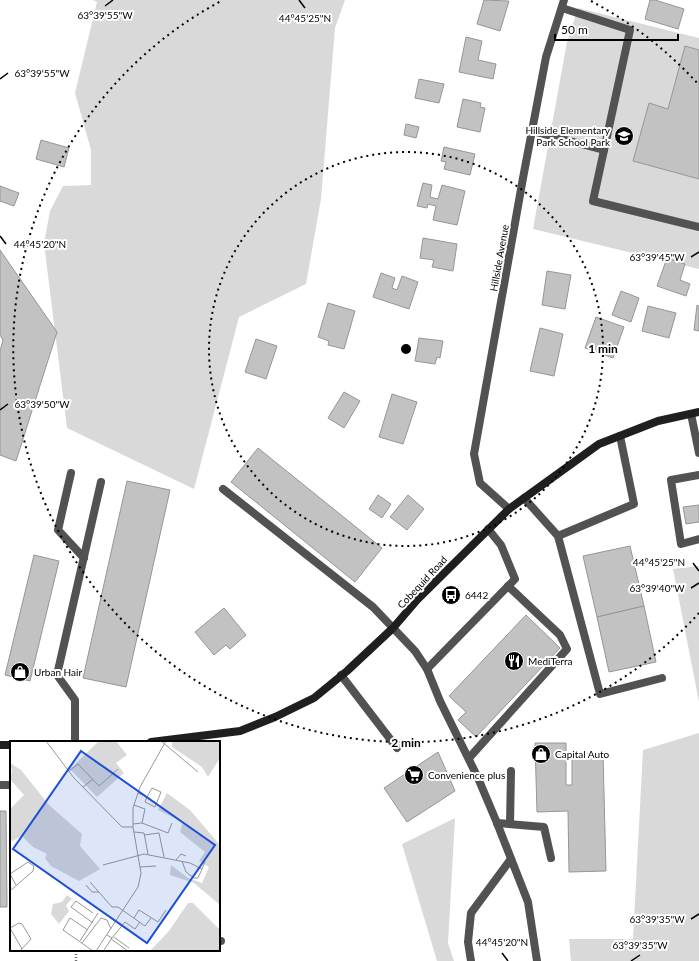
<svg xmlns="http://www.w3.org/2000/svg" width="699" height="961" font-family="Lato,sans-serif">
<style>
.green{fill:#d9d9d9}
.building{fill:#c2c2c2;stroke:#969696}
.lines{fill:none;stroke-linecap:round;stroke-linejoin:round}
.path{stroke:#747474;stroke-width:2.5;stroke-dasharray:1 2;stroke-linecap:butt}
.lane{stroke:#525252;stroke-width:8}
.street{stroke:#525252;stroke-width:8}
.secondary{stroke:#1f1f1f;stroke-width:8}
.ticks{fill:none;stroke:#000;stroke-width:1.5}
.ring{fill:none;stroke:#000;stroke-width:2;stroke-dasharray:2 4}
.labels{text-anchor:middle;stroke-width:4;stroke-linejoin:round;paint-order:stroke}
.poi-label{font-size:10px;fill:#000;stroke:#fff;text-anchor:start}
.street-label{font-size:10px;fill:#000;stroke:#fff}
.inset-road{fill:none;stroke:#999;stroke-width:1}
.view{fill:#1d4ed8;fill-opacity:0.15;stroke:#1d4ed8;stroke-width:2}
.inset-edge{fill:none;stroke:#000;stroke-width:2}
.ticks-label{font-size:10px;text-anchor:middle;fill:#000;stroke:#fff;stroke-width:4;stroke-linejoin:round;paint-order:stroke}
.centre{fill:#000;stroke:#fff;stroke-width:2}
.ring-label{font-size:12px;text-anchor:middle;font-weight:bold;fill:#000;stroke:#fff;stroke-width:4;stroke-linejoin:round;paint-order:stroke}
</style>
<rect width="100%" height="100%" fill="#fff"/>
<g class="green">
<polygon points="93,0 345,0 335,28 321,199 306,284 239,317 194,489 67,428 44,243 50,211 63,186 91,185 91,150 75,93 97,2"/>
<polygon points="578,8 699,38 699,269 533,229 567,42"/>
<polygon points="699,566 699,702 673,569"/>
<polygon points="699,733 699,961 571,961 569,939 633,939 643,750"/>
<polygon points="455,818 448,943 454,961 437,961 402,844"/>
</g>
<g class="building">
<polygon points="484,0 509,1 500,31 477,24"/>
<polygon points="650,0 655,0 684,9 678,29 645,19"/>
<polygon points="466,37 482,41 478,60 496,64 493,79 459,72"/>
<polygon points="685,46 699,50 699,179 633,161 649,103 668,109"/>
<polygon points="419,79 444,84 439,103 415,98"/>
<polygon points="463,99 481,103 480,107 485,108 480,132 457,127"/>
<polygon points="406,124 419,127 416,138 404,135"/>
<polygon points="41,140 69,148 64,167 36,159"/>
<polygon points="444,147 475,154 470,175 444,169 446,162 441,161"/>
<polygon points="423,183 432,185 430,197 438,199 442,185 465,191 457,225 433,220 436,206 428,204 427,208 417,206"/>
<polygon points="0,186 19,193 14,206 0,201"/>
<polygon points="423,238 457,244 453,271 432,267 434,260 420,258"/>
<polygon points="0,250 57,332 16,461 0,455 0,351 3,340 0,335"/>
<polygon points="667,258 685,264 680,280 690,284 686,296 657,286"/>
<polygon points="547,271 571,275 565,309 542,305"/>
<polygon points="381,273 395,278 392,288 397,290 402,276 418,282 409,309 373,297"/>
<polygon points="621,291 639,298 631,322 612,315"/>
<polygon points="328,303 355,311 344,349 328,345 329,341 318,337"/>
<polygon points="697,305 699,306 699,331 694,330"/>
<polygon points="648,306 676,313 669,338 642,331"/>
<polygon points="596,317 624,327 613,358 585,348"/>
<polygon points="540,328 563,334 554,376 530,371"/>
<polygon points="419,338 443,341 440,358 437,357 435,364 415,361"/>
<polygon points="256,339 277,346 266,379 245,372"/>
<polygon points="344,392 360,401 344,428 328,418"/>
<polygon points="392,394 417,402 403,444 379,437"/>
<polygon points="258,448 382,548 355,582 231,482"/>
<polygon points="127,481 170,490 126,687 83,678"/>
<polygon points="378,495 391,504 382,518 369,509"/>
<polygon points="408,495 424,509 407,530 390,517"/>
<polygon points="699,505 699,522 686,524 683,507"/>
<polygon points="630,546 644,606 597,617 583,556"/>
<polygon points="34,555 59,561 30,681 5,675"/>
<polygon points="644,606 656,662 609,672 597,617"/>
<polygon points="224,608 246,635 230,649 226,645 214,655 195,632"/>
<polygon points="526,615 560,648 476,737 458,720 466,712 449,696"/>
<polygon points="535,743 566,743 566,785 572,785 572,754 603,753 606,871 569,872 568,811 537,812"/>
<polygon points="438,752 455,791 407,822 384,788"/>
<polygon points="0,811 6,811 7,907 0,907"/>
</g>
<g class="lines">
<polyline class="path" points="76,961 76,950"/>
<g class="lane">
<polyline points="562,8 630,30 593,201 699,227"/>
<polyline points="532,131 604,150"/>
<polyline points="691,414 699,453"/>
<polyline points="71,473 58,530 84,558"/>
<polyline points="699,475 671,480 681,544 699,539"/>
<polyline points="223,489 373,607 415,651 427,669 440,701 478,778 497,823 528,902 537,961"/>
<polyline points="524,498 558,536 634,504 620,436"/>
<polyline points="558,536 600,694 662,678"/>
<polyline points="427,669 515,579 501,545 488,529"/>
<polyline points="341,675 397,748"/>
<polyline points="75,742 75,700 57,675 101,482"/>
<polyline points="469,758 567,649 560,635 508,586"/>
<polyline points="0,785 11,785"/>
<polyline points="497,823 544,827 551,858"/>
<polyline points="510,824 511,771"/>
<polyline points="219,941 221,941"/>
<polyline points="471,961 468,942 471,913 511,859"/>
</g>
<polyline class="street" points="509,509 480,483 474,454 523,178 546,57 564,0"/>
<g class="secondary">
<polyline points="151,742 240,731 275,717 314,698 347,671 393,628 417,600 509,509 599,444 658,421 699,412"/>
<polyline points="0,745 11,745"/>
</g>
</g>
<path class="ticks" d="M299 0 305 8M105 6 113 0M0 79 8 73M0 236 6 244M691 257 699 252M0 410 8 404M693 563 699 571M691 588 699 583M691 919 699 914M502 953 508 961M631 961 640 955"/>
<g class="ring">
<circle cx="406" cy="349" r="197"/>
<path d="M699 613A394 394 0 1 1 221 1M591 1A394 394 0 0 1 699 85"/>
</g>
<defs>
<symbol id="school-disc" viewBox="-11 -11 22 22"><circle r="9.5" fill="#000" stroke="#fff"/><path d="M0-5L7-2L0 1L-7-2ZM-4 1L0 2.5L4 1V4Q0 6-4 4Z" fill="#fff"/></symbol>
<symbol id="bus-disc" viewBox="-11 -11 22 22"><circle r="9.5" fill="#000" stroke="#fff"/><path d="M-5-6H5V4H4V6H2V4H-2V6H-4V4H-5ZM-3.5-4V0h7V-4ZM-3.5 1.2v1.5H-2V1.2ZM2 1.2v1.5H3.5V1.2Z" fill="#fff"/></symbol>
<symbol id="restaurant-disc" viewBox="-11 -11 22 22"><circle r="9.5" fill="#000" stroke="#fff"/><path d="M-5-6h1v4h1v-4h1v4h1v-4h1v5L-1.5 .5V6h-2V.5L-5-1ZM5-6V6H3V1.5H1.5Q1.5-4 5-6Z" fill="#fff"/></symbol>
<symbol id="shop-disc" viewBox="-11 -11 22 22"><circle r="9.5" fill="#000" stroke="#fff"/><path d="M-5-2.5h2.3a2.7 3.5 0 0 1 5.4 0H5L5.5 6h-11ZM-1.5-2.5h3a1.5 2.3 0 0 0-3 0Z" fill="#fff"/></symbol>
<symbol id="supermarket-disc" viewBox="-11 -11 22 22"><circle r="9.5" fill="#000" stroke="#fff"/><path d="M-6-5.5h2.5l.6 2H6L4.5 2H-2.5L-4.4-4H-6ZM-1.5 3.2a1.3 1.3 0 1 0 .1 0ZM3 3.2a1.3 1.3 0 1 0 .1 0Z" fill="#fff"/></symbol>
</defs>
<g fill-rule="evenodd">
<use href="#school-disc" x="613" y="125" width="22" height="22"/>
<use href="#bus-disc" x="440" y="584" width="22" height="22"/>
<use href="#restaurant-disc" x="503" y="650" width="22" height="22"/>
<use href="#shop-disc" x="9" y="661" width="22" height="22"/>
<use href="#shop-disc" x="530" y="743" width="22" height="22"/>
<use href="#supermarket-disc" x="403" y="764" width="22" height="22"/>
</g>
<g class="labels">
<g class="poi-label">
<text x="610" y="134" text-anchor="end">Hillside Elementary<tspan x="610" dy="12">Park School Park</tspan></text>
<text x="465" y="599">6442</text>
<text x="528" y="665">MediTerra</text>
<text x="34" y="676">Urban Hair</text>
<text x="555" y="758">Capital Auto</text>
<text x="428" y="779">Convenience plus</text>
</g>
<g class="street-label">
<text transform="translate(499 258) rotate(-80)" y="4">Hillside Avenue</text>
<text transform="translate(422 582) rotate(-47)" y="4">Cobequid Road</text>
</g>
</g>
<g transform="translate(10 741)">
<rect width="210" height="210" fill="#fff"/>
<path d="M89 0H106L117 14 106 22 114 32 87 56 60 28ZM162 0H210V17L198 36 192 26 162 6ZM0 22 11 29 39 64 72 93 70 105 90 128 69 140 41 125 35 117 37 113 23 106 12 95 2 100 0 98V68L14 54 0 38 2 30ZM157 52 180 69 210 104V164L184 142 160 134 161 124 178 137 192 142 199 126 189 120 195 111 170 91 173 81 148 69ZM57 154 62 158 56 164 59 170 49 183 41 173 43 163 52 161ZM178 162H183L210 189V210H140L159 190Z" fill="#d9d9d9"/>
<path class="inset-road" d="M36 0 64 37 112 86H123M151 0 188 31M59 30 68 23 89 45 108 28M73 46 83 38M128 52 137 56 135 61 145 66 151 51 142 47 137 56M132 82 158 92 162 82M123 83 132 82 135 68 124 64M124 91 134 92 138 113M134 94 149 92 154 116M166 119 171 113 176 115M172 120 176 131 184 137H188L192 128M93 124 134 113 180 122 192 128 195 121M130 126 146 125M0 133 18 121 24 125 23 130 0 150M0 133 6 144M80 141 102 166H108L135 185 141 177M76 144 82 151H89M83 172 66 160 61 166 83 182M124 177 129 169 148 181 156 169M0 187 9 182 12 183 21 198 10 210M0 187 12 208M78 189 60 177 53 189 83 210M104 196 119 207M102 197 115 181 125 188 130 181M101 198 118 210M70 200 88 172M72 202 91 177 97 179 101 188M94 209 102 197 97 194M86 210 128 146 131 132 123 86V67L130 46 156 0"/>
<path class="view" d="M71 10 205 104 137 202 3 108Z"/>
<rect width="210" height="210" class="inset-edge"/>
</g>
<g class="ticks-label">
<text x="105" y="19">63°39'55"W</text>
<text x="305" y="22">44°45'25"N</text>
<text x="42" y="77">63°39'55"W</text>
<text x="40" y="248">44°45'20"N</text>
<text x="657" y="261">63°39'45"W</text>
<text x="42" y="408">63°39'50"W</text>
<text x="659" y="566">44°45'25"N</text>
<text x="657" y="592">63°39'40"W</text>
<text x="657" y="923">63°39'35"W</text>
<text x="502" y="946">44°45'20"N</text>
<text x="640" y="949">63°39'35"W</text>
</g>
<circle cx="406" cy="349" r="6" class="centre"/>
<g class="ring-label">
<text x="603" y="353">1 min</text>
<text x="406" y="747">2 min</text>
</g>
<path d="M555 34v6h123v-6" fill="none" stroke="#000000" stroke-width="2"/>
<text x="561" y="34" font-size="12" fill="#000000" stroke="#ffffff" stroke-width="3" paint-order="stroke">50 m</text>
</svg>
